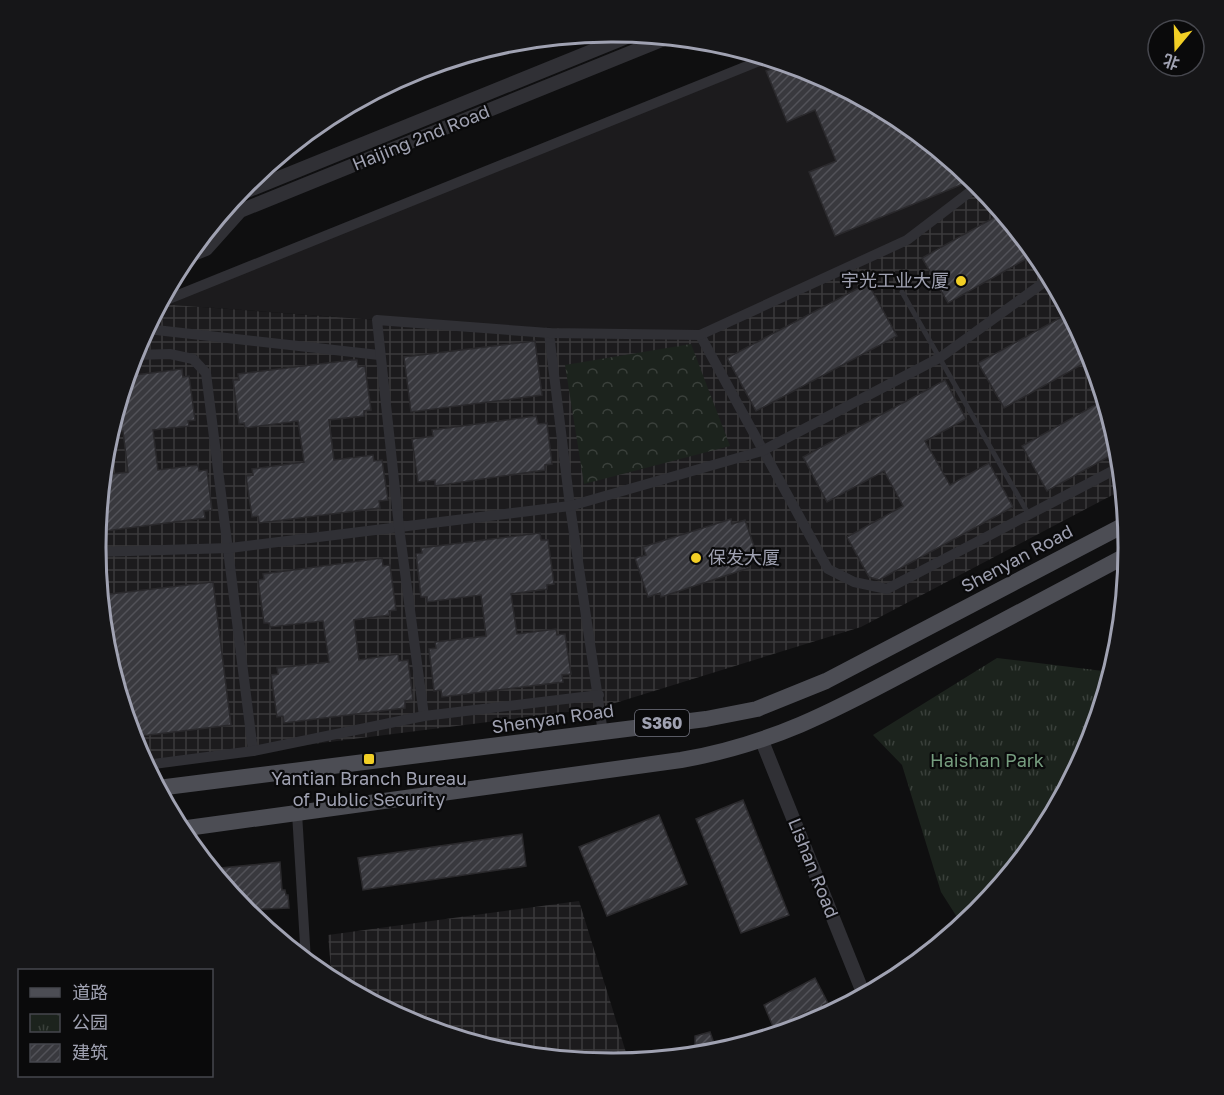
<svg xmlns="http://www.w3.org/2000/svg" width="1224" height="1095" font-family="'Golos Text','Noto Sans SC',sans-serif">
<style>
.built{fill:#1c1b1d}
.industrial{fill:url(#industrial-grid)}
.forest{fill:url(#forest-crowns)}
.park{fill:url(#park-tufts)}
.building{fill:url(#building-hatch);stroke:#2a292c;stroke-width:1.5}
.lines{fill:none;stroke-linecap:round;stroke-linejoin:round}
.service{stroke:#303035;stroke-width:5}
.minor{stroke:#303035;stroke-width:10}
.tertiary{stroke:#303035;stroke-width:14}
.primary{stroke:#4c4d54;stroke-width:16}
.poi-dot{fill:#f2cf25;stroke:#0a0a0b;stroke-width:2}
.labels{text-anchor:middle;stroke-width:4.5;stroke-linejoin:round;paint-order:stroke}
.shield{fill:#0a0a0b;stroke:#737480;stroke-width:1.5}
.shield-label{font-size:16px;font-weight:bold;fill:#a0a2b2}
.street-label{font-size:18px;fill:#a0a2b2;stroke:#0a0a0b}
.poi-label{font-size:18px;fill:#a0a2b2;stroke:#0a0a0b;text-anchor:end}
.park-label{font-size:18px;fill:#769d7f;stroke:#0a0a0b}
.rim{fill:none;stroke:#a0a2b2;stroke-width:3}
</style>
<defs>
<pattern id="industrial-grid" width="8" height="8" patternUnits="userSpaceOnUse" patternTransform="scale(1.5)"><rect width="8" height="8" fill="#1c1b1d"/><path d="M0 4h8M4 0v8" fill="none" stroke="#3a393b"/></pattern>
<pattern id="forest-crowns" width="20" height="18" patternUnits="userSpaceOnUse" patternTransform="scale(1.5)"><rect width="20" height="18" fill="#1c231d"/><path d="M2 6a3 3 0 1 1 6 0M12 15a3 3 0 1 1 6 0" fill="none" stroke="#3a403b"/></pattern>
<pattern id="park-tufts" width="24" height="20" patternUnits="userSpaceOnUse" patternTransform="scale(1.5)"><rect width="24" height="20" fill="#1c231d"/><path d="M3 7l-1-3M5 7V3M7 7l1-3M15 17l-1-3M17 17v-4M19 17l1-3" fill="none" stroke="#3a403b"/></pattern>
<pattern id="building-hatch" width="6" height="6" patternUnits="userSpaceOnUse" patternTransform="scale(1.5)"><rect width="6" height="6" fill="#39393e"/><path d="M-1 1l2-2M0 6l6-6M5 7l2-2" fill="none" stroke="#525258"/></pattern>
</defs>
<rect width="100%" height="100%" fill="#0f0f10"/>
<polygon class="built" points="767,58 810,71 899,119 977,183 907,240 700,335 377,320 160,304"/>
<g class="industrial">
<polygon points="979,185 1041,261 1089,350 1118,447 1122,490 861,627 599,708 146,765 135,745 106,648 96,547 106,446 135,350 160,304 377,320 699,335 884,252"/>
<polygon points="579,901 629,1062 612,1063 511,1054 414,1024 332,980 328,935"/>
</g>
<polygon class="forest" points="691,344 730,446 584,484 565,365"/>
<path class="park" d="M997 658 1111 672C1103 696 1098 723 1088 747 1061 807 1014 882 962 925L941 892 902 765 873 735Z"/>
<g class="building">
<polygon points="785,63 810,71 899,119 973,180 835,236 809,172 836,161 815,110 787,122 766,71"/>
<polygon points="1002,213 1035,254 948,303 922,258"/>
<polygon points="868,283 897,336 756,411 727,358"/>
<polygon points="1069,313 1092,359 1004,408 978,363"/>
<polygon points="535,341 542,395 411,412 404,357"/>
<polygon points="352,360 357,360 358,367 365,366 371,410 364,411 364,416 329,420 334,460 373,455 374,461 382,460 388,500 379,501 380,508 259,523 258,516 252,517 246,476 253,475 252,469 304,462 298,421 245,428 244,423 239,424 233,380 239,380 238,374"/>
<polygon points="182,369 183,377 189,376 195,420 188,421 189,426 153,430 158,470 198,465 199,471 207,470 212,510 204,511 205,518 98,532 103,475 128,472 123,431 110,433 127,376"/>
<polygon points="945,380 966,419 925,441 950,485 989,463 1013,507 879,580 869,577 847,537 903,506 884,471 827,502 803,457"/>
<polygon points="1104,400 1119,451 1047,491 1022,446"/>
<polygon points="536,416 538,424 547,423 552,464 545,465 545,470 435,486 435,480 418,482 412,439 433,436 432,430"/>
<polygon points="731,519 732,524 745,520 758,558 747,562 749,568 661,597 660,593 648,597 635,558 646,555 643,547"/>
<polygon points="540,533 541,540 548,540 554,584 547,585 547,589 511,594 517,634 556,629 557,635 565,634 571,674 562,675 563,682 442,697 441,690 434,691 429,649 436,648 435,642 486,636 481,595 427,602 427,597 421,597 416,554 422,553 421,548"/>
<polygon points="382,558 383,566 390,565 396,610 389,611 390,615 354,620 359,660 398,654 399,661 408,660 413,700 405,701 405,708 284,723 283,716 277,717 271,675 278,674 277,668 329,662 323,621 270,627 269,623 264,623 258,580 264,579 263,574"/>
<polygon points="213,582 231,725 133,737 118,686 121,686 116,642 105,643 101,595"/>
<polygon points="743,800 789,915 741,933 696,819"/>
<polygon points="659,815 687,884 607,916 579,847"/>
<polygon points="522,834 526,866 363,890 358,858"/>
<polygon points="280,862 282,890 285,890 286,895 288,895 289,908 245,910 222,881 221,868"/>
<polygon points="815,978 828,1003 823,1005 826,1010 812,1017 809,1011 774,1029 764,1005"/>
<polygon points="710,1032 717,1052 671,1058 695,1045 695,1036"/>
</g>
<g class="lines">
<polyline class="service" points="902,292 1029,515"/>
<g class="minor">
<polyline points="161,302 767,58"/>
<polyline points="147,329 379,355"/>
<polyline points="549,333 570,506 603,733"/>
<polyline points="700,335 828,569 854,582 887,589 1120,467"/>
<polyline points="134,355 170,354 193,359 206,373 253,751"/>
<polyline points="96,552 230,548 570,506 762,451 941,357 1050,278"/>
<polyline points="424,716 399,527 377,320 549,333 700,335 907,240 979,185"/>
<polyline points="146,765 253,751 424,716 599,695"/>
<polyline points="297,813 306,961"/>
<polyline points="570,1059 609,1055"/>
</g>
<g class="tertiary">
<polyline points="237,195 634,34"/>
<polyline points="186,257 206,249 240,211 669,37"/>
<polyline points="762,741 864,995"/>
</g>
<g class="primary">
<polyline points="158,788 706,719 757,709 826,681 1126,524"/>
<path d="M180 829 681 760C780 743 846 704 933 658 998 623 1063 589 1127 555"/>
</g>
</g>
<g class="poi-dot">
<circle cx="961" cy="281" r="6"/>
<circle cx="696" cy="558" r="6"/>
<rect x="363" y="753" width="12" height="12" rx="3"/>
</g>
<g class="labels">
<rect class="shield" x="635" y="710" width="54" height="26" rx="4.5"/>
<g class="shield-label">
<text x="662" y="729">S360</text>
</g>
<g class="street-label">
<text transform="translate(421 138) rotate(-22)" y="6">Haijing 2nd Road</text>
<text transform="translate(1017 559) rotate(-28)" y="6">Shenyan Road</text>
<text transform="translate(553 719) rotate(-8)" y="6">Shenyan Road</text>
<text transform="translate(813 868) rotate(68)" y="6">Lishan Road</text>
</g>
<g class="poi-label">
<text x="949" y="287">宇光工业大厦</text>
<text x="708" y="564" text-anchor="start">保发大厦</text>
<text x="369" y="785" text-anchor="middle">Yantian Branch Bureau<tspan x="369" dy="21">of Public Security</tspan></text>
</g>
<g class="park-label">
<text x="987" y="767">Haishan Park</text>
</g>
</g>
<path d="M0 0H1224V1095H0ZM611 42H613A505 505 0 0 1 1118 547V548A505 505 0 0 1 613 1053H611A505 505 0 0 1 106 548V547A505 505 0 0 1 611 42Z" fill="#161618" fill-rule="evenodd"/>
<path class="rim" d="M611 42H613A505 505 0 0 1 1118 547V548A505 505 0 0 1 613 1053H611A505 505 0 0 1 106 548V547A505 505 0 0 1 611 42Z"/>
<rect x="18" y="969" width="195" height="108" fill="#0a0a0b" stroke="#46474e" stroke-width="1.5"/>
<rect x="30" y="988" width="30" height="9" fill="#4c4d54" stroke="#46474e" stroke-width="1.5"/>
<text x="72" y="999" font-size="18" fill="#a0a2b2">道路</text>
<rect x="30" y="1014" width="30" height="18" fill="url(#park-tufts)" stroke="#46474e" stroke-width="1.5"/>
<text x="72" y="1029" font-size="18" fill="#a0a2b2">公园</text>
<rect x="30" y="1044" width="30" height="18" fill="url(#building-hatch)" stroke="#46474e" stroke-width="1.5"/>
<text x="72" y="1059" font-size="18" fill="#a0a2b2">建筑</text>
<g transform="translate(1176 48) rotate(199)"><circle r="28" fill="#0a0a0b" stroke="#46474e" stroke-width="1.5"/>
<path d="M0-4.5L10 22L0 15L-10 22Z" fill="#f2cf25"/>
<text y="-9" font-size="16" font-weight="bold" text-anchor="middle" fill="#a0a2b2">北</text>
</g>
</svg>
